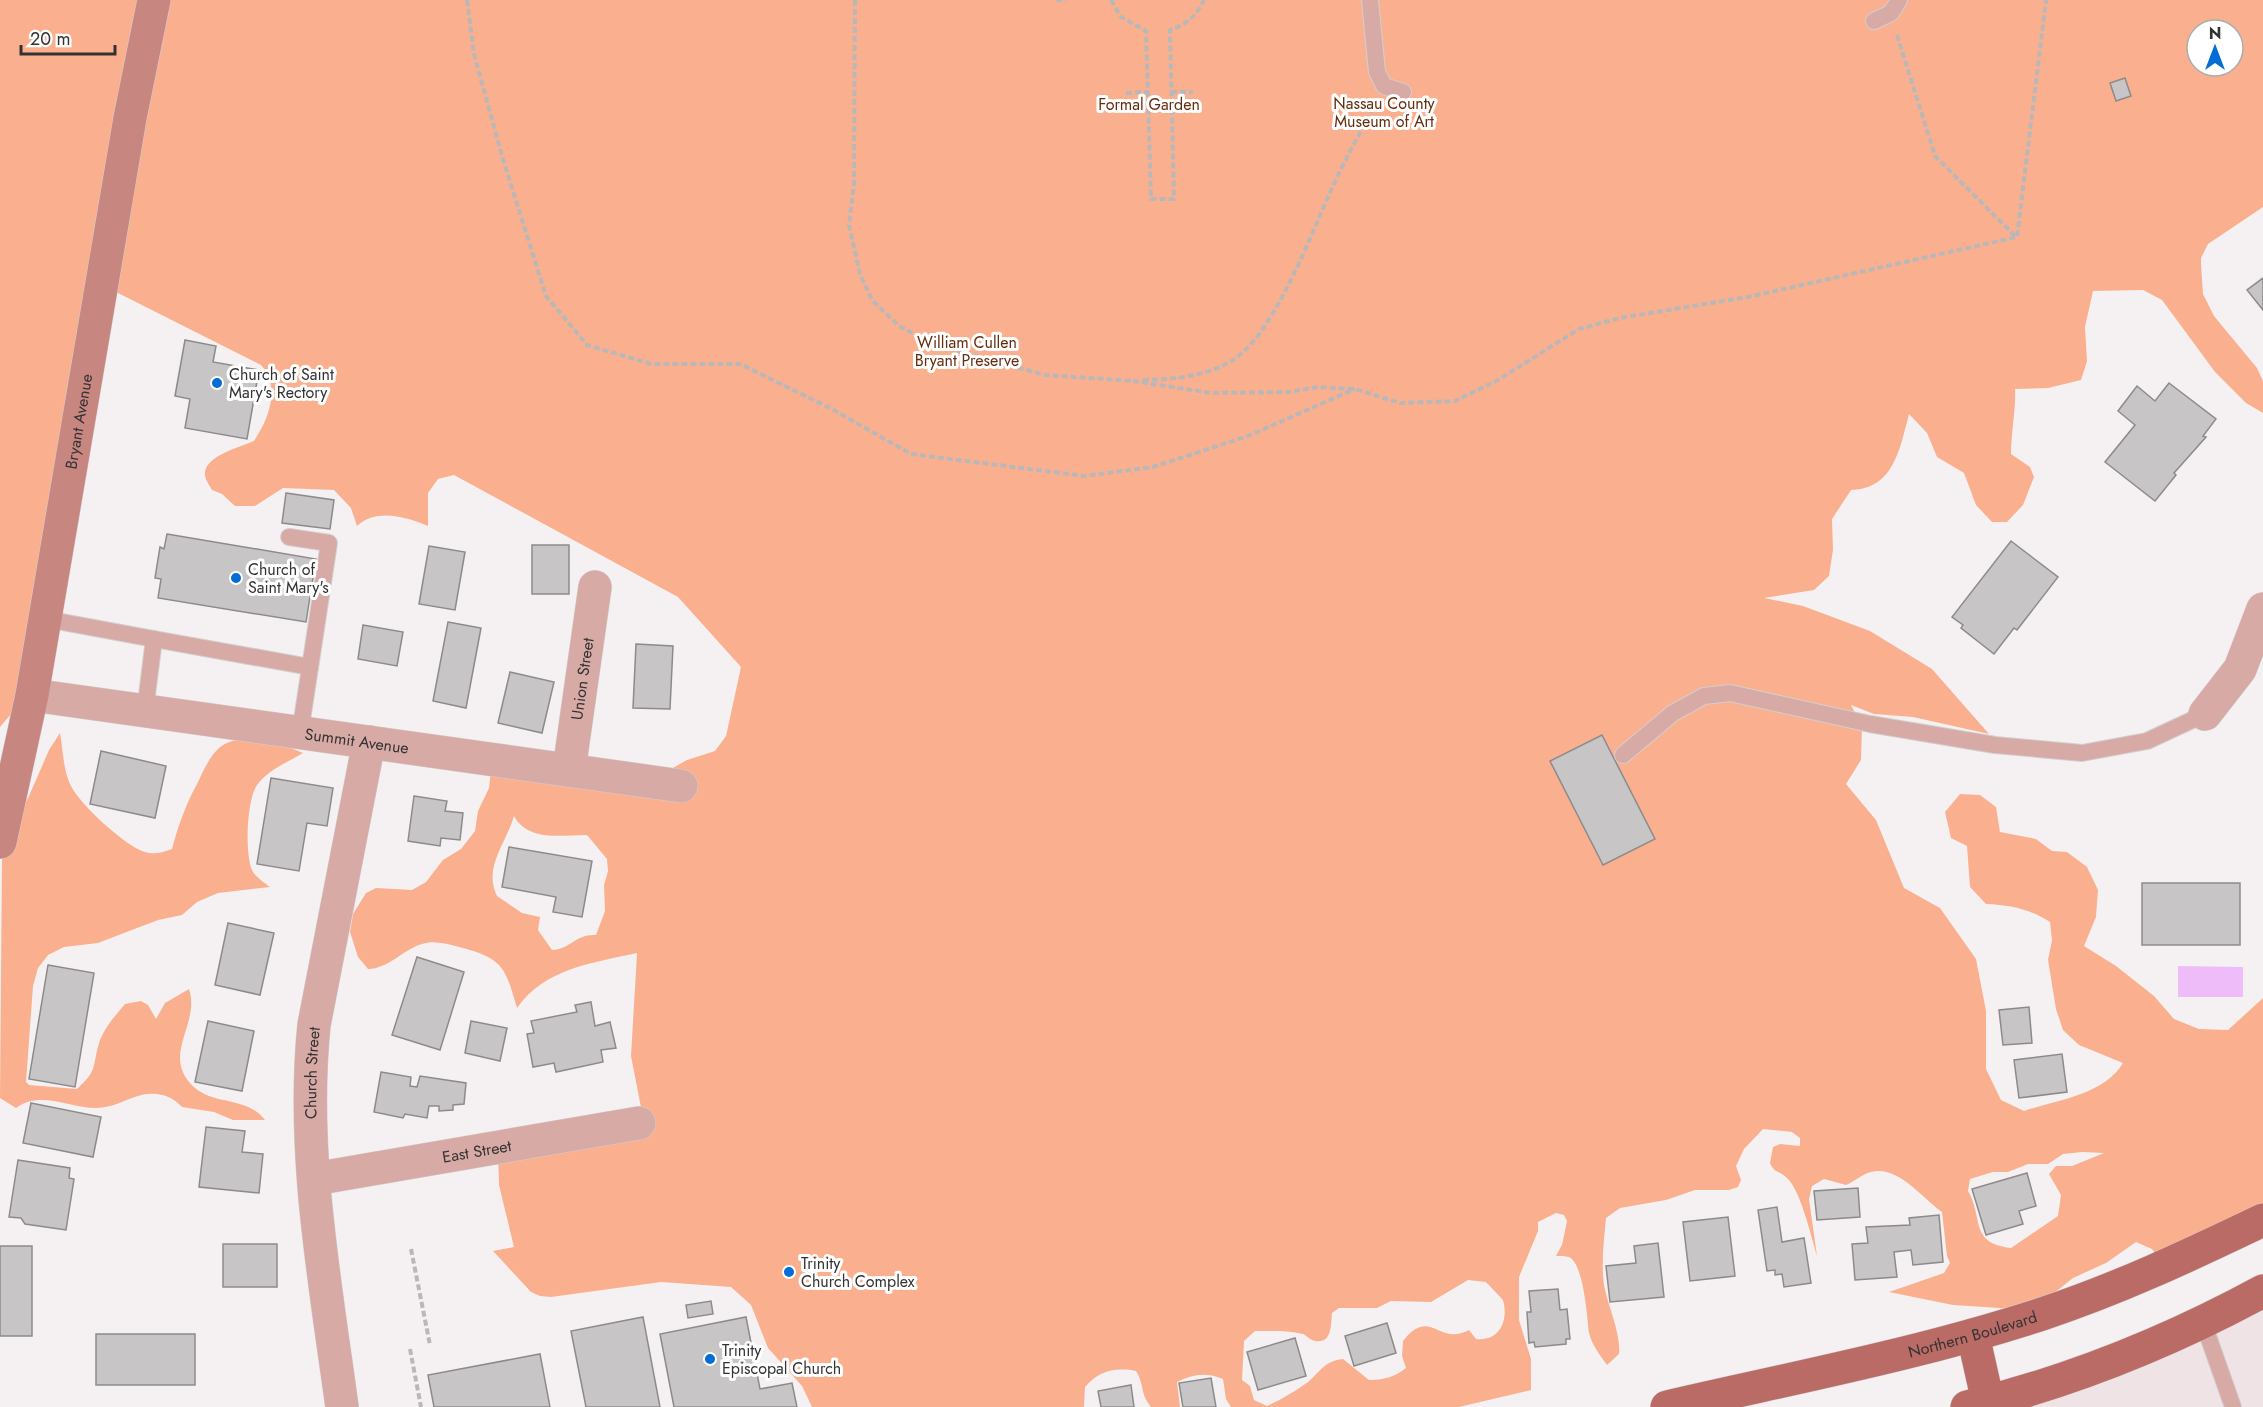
<svg xmlns="http://www.w3.org/2000/svg" width="2263" height="1407" font-family="Jost,sans-serif">
<style>
.built{fill:#f0e3e6}
.green{fill:#fab08e;fill-rule:evenodd}
.water{fill:#edbcf9}
.building{fill:#c8c5c6;stroke:#8d8a8c;stroke-width:1.5}
.lines{fill:none;stroke-linecap:round;stroke-linejoin:round}
.lane-casing{stroke:#d2cfcf;stroke-width:18}
.street-casing{stroke:#d2cfcf;stroke-width:34}
.secondary-casing{stroke:#d2cfcf;stroke-width:34}
.primary-casing{stroke:#d2cfcf;stroke-width:34}
.path{stroke:#bab7b8;stroke-width:4;stroke-dasharray:6 3;stroke-linecap:butt}
.lane{stroke:#d8aaa6;stroke-width:16}
.street{stroke:#d8aaa6;stroke-width:33}
.secondary{stroke:#c88681;stroke-width:33}
.primary{stroke:#bb6b66;stroke-width:33}
.poi-dot{fill:#036dd5;stroke:#fff;stroke-width:2}
.labels{text-anchor:middle;stroke-width:6;stroke-linejoin:round;paint-order:stroke}
.park-label{font-size:16px;fill:#652d0f;stroke:#fff}
.poi-label{font-size:16px;fill:#333232;stroke:#fff;text-anchor:start}
.street-label{font-size:16px;fill:#333232;stroke:#fff}
</style>
<rect width="100%" height="100%" fill="#f5f1f2"/>
<polygon class="built" points="2263,1291 2263,1407 1967,1407"/>
<g class="green">
<path d="M0 0H2263V207L2208 244 2201 258V265L2203 294 2214 316 2257 368 2263 381V413L2246 403 2215 372 2162 300 2143 290 2093 291 2085 327 2087 361 2081 380 2048 388 2015 389C2016 411 2011 432 2011 454L2030 467 2034 477 2023 505 2007 522H1992L1976 505 1964 473 1937 457 1927 433 1909 414C1900 448 1894 489 1851 490L1832 519 1833 550 1829 576 1814 590 1764 598 1803 606 1870 631 1932 669 1989 734 1913 717 1874 714 1851 705 1862 727 1861 760 1846 784 1876 820 1904 888 1940 908 1976 959 1986 1011V1069L2001 1100 2024 1111C2056 1100 2104 1095 2123 1063L2079 1045 2063 1030 2056 1009 2048 960 2052 940 2050 922C2030 909 2010 905 1986 904L1970 887 1967 846 1951 838 1945 812 1960 794 1980 795 1996 807 2000 832 2036 839 2052 851 2067 852 2087 867 2098 890 2096 917 2084 946 2116 966 2154 996 2174 1019 2199 1029 2228 1030 2263 998V1220L2164 1266 2152 1249 2136 1242 2106 1263 2073 1278 2049 1297 2015 1309 1953 1305 1889 1292 1944 1273 1950 1263 1947 1256 1942 1212C1923 1199 1898 1165 1871 1172 1862 1174 1854 1182 1846 1185L1824 1179 1812 1186 1809 1199 1817 1256C1811 1237 1801 1191 1787 1178 1780 1171 1774 1173 1770 1163L1773 1147 1780 1144 1800 1146V1138L1792 1132 1763 1129 1744 1149 1736 1166 1741 1180 1738 1187 1729 1190H1695L1666 1200 1620 1208 1606 1218C1604 1240 1601 1263 1604 1285 1608 1307 1621 1333 1619 1354L1607 1365C1600 1355 1592 1345 1589 1333 1587 1318 1584 1264 1569 1257 1566 1256 1559 1256 1556 1256L1562 1245 1567 1221 1564 1215 1556 1213 1538 1222V1231L1519 1277V1320L1531 1359V1390L1459 1407H1231L1226 1399 1223 1379C1207 1372 1192 1374 1177 1382L1180 1407H1151C1139 1392 1145 1385 1136 1371 1114 1367 1099 1371 1085 1387L1084 1407H812L802 1386 768 1348 751 1305 731 1287 661 1282 551 1297 540 1296 531 1292 493 1251 514 1247 499 1185 498 1152 645 1128 631 1056 637 953C593 963 545 968 517 1008 505 967 503 958 459 947 447 944 434 940 422 944 404 949 388 969 368 969L358 957 350 932 353 914 366 893 376 888 412 890 426 882 443 860 461 849 475 831 478 811 489 788 492 760 671 769 687 760 715 751 726 736 741 667 678 597 454 475 438 479 428 493V526C406 517 377 508 357 526L351 508 334 490 283 488 255 506H235L222 494 212 490C210 486 206 481 205 476 202 456 241 447 254 441 269 418 281 388 261 365L114 291 28 694 0 727ZM2197 30H2233V66H2197ZM514 816C528 842 562 835 587 835L607 859 608 871 604 885 605 911 596 935C575 934 571 949 552 950L538 930 540 917 522 913 497 896C483 867 506 844 514 816ZM2082 1152 2104 1153 2072 1166H2056L2049 1174 2061 1195 2058 1216 2011 1248C1969 1243 1984 1219 1968 1191L1970 1179 1993 1172H2008L2028 1164H2048L2063 1154ZM1468 1280 1486 1282 1503 1300C1509 1321 1499 1342 1476 1339L1469 1330C1438 1347 1431 1306 1403 1341L1402 1356 1406 1368C1395 1377 1383 1380 1369 1380L1343 1359C1324 1361 1321 1371 1308 1382 1299 1389 1277 1402 1267 1406L1254 1400 1250 1386 1242 1380 1244 1341 1255 1331C1270 1331 1288 1330 1303 1334 1307 1336 1310 1340 1315 1341 1332 1344 1331 1325 1332 1313L1339 1308H1377L1391 1301 1431 1302Z"/>
<path d="M60 733C63 749 63 769 70 784 79 804 125 846 145 852 155 855 163 852 172 849 178 826 186 804 197 784 203 772 209 757 219 748 243 729 279 743 303 753 288 762 268 770 257 785 247 799 244 856 253 872 256 877 265 883 270 887L218 893 197 902 182 915 158 920 98 943 64 947 48 955 38 968 33 986 26 1082 29 1085 77 1089C98 1070 92 1067 99 1043 104 1028 115 1016 125 1004L141 1001 148 1005 156 1019 165 1003 189 989C201 1025 159 1056 195 1088 215 1105 248 1097 265 1120H233L214 1112 182 1107C176 1101 171 1097 162 1095 137 1089 121 1108 96 1108 69 1108 40 1090 16 1108L0 1098 2 860 12 827 29 796 49 750Z"/>
</g>
<polygon class="water" points="2178,966 2243,967 2243,997 2178,997"/>
<g class="building">
<polygon points="2125,78 2131,96 2116,101 2110,83"/>
<polygon points="2263,278 2263,310 2247,290"/>
<polygon points="185,340 216,346 213,362 259,370 247,439 185,428 190,399 175,396"/>
<polygon points="2169,383 2216,419 2203,436 2206,437 2174,473 2176,475 2155,501 2105,462 2135,425 2118,411 2137,386 2155,401"/>
<polygon points="286,493 334,500 330,529 282,523"/>
<polygon points="167,534 316,559 306,622 158,598 161,579 155,578 160,547 164,549"/>
<polygon points="2011,541 2058,577 2017,630 2014,628 1994,654 1961,628 1963,625 1952,617"/>
<rect x="532" y="545" width="37" height="49"/>
<polygon points="429,546 465,552 455,610 419,604"/>
<polygon points="448,622 481,628 466,708 433,701"/>
<polygon points="363,625 403,632 397,666 358,659"/>
<polygon points="636,644 673,646 670,709 633,708"/>
<polygon points="510,672 554,682 542,733 498,723"/>
<polygon points="1602,735 1655,839 1603,865 1550,761"/>
<polygon points="101,751 166,766 155,818 90,804"/>
<polygon points="271,778 333,788 327,826 307,823 299,871 257,864"/>
<polygon points="414,796 447,801 445,811 463,813 460,840 441,838 440,846 408,841"/>
<polygon points="509,847 592,861 582,917 553,912 556,897 502,887"/>
<rect x="2142" y="883" width="98" height="62"/>
<polygon points="228,923 274,933 260,995 215,985"/>
<polygon points="417,957 464,972 440,1050 392,1035"/>
<polygon points="48,965 94,973 75,1087 29,1079"/>
<polygon points="591,1002 595,1026 610,1022 616,1048 601,1050 603,1062 556,1072 554,1063 533,1067 527,1034 534,1033 531,1021 577,1012 575,1005"/>
<polygon points="2029,1007 2032,1043 2003,1045 1999,1010"/>
<polygon points="208,1021 254,1031 242,1091 195,1082"/>
<polygon points="471,1021 507,1028 500,1061 465,1053"/>
<polygon points="2062,1054 2067,1092 2019,1098 2014,1060"/>
<polygon points="381,1072 411,1077 410,1086 417,1087 420,1076 466,1083 464,1104 453,1105 453,1110 439,1111 439,1106 429,1106 427,1118 405,1114 403,1118 374,1112"/>
<polygon points="31,1103 101,1117 93,1157 23,1143"/>
<polygon points="206,1127 245,1131 242,1152 263,1154 259,1193 199,1187"/>
<polygon points="18,1160 70,1168 69,1178 74,1179 66,1230 25,1224 21,1218 9,1217"/>
<polygon points="2027,1173 2036,1206 2019,1211 2023,1224 1986,1235 1972,1189"/>
<polygon points="1858,1188 1860,1217 1817,1220 1814,1191"/>
<polygon points="1777,1207 1782,1242 1804,1238 1811,1283 1784,1287 1782,1274 1775,1275 1775,1270 1767,1271 1758,1210"/>
<polygon points="1939,1215 1943,1262 1913,1265 1911,1250 1894,1252 1897,1277 1855,1280 1852,1244 1868,1243 1866,1227 1910,1225 1909,1218"/>
<polygon points="1728,1217 1735,1276 1690,1281 1683,1222"/>
<polygon points="1658,1243 1664,1297 1610,1302 1606,1266 1636,1263 1634,1246"/>
<rect x="223" y="1244" width="54" height="43"/>
<rect x="0" y="1246" width="32" height="90"/>
<polygon points="1558,1289 1560,1310 1567,1309 1570,1339 1566,1339 1566,1344 1535,1347 1534,1342 1529,1343 1527,1312 1531,1312 1529,1291"/>
<polygon points="711,1301 713,1314 688,1318 686,1305"/>
<polygon points="643,1317 660,1407 586,1407 571,1331"/>
<polygon points="746,1317 760,1389 792,1383 797,1407 674,1407 660,1334"/>
<polygon points="1387,1323 1396,1353 1354,1366 1345,1336"/>
<rect x="96" y="1334" width="99" height="51"/>
<polygon points="1295,1338 1306,1376 1258,1390 1247,1352"/>
<polygon points="540,1354 550,1407 434,1407 428,1375"/>
<polygon points="1211,1378 1216,1407 1183,1407 1179,1383"/>
<polygon points="1131,1385 1134,1407 1101,1407 1098,1391"/>
</g>
<g class="lines">
<defs>
<g id="lane">
<polyline points="1370,0 1377,72 1384,86 1403,92"/>
<polyline points="1874,21 1891,13 1899,0"/>
<polyline points="289,537 329,543 300,733"/>
<polyline points="46,619 154,639 145,711"/>
<polyline points="154,639 310,667"/>
<polyline points="1623,755 1673,713 1704,696 1730,693 1870,724 1995,745 2082,753 2147,741 2205,714"/>
<polyline points="2203,1322 2233,1407"/>
</g>
<g id="street">
<path id="s1" d="M32 695 681 786"/>
<polyline points="2205,714 2240,669 2263,609"/>
<path id="s2" d="M569 770 595 587"/>
<path id="s3" d="M314 1179 639 1123"/>
<path id="s4" d="M342 1407C325 1281 301 1152 314 1025L369 742"/>
</g>
<g id="secondary">
<path id="s5" d="M0 842 32 695 130 118 154 0"/>
</g>
<g id="primary">
<polyline points="1973,1335 1988,1402"/>
<path id="s6" d="M1667 1407C1792 1378 1920 1354 2042 1314 2118 1289 2190 1255 2263 1220"/>
<path d="M1967 1407C2069 1382 2171 1341 2263 1291"/>
</g>
</defs>
<use href="#lane" class="lane-casing"/>
<use href="#street" class="street-casing"/>
<use href="#secondary" class="secondary-casing"/>
<use href="#primary" class="primary-casing"/>
<g class="path">
<polyline points="467,0 474,54 502,156 546,296 587,345 651,364 740,364 830,408 911,454 1085,476 1153,467 1248,436 1355,389"/>
<polyline points="855,0 854,184 849,225 860,274 872,300 899,326 936,345 1045,375 1133,381"/>
<polyline points="1056,0 1066,0"/>
<path d="M1111 0 1121 17 1146 31 1151 199H1174L1170 30C1186 25 1197 15 1204 0"/>
<polyline points="1897,35 1935,156 2016,237"/>
<polyline points="1171,92 1193,92"/>
<polyline points="1126,93 1148,92"/>
<path d="M1143 380C1173 379 1201 377 1228 363 1274 339 1312 230 1334 184 1346 157 1361 132 1374 106"/>
<polyline points="1133,381 1211,393 1289,392 1317,387 1355,389 1400,403 1455,401 1498,380 1579,329 1620,318 1748,297 2017,237 2046,0"/>
<polyline points="411,1249 430,1345"/>
<polyline points="410,1349 421,1407"/>
</g>
<use href="#lane" class="lane"/>
<use href="#street" class="street"/>
<use href="#secondary" class="secondary"/>
<use href="#primary" class="primary"/>
</g>
<g class="poi-dot">
<circle cx="217" cy="383" r="6"/>
<circle cx="236" cy="578" r="6"/>
<circle cx="789" cy="1272" r="6"/>
<circle cx="710" cy="1359" r="6"/>
</g>
<g class="labels">
<g class="park-label">
<text x="1384" y="109">Nassau County<tspan x="1384" dy="18">Museum of Art</tspan></text>
<text x="1149" y="110">Formal Garden</text>
<text x="967" y="348">William Cullen<tspan x="967" dy="18">Bryant Preserve</tspan></text>
</g>
<g class="poi-label">
<text x="229" y="380">Church of Saint<tspan x="229" dy="18">Mary's Rectory</tspan></text>
<text x="248" y="575">Church of<tspan x="248" dy="18">Saint Mary's</tspan></text>
<text x="801" y="1269">Trinity<tspan x="801" dy="18">Church Complex</tspan></text>
<text x="722" y="1356">Trinity<tspan x="722" dy="18">Episcopal Church</tspan></text>
</g>
<g class="street-label">
<text dy="6" stroke="none"><textPath href="#s5" startOffset="428">Bryant Avenue</textPath></text>
<text dy="6" stroke="none"><textPath href="#s2" startOffset="92">Union Street</textPath></text>
<text dy="6" stroke="none"><textPath href="#s1" startOffset="328">Summit Avenue</textPath></text>
<text dy="6" stroke="none"><textPath href="#s4" startOffset="336">Church Street</textPath></text>
<text dy="6" stroke="none"><textPath href="#s3" startOffset="165">East Street</textPath></text>
<text dy="6" stroke="none"><textPath href="#s6" startOffset="314">Northern Boulevard</textPath></text>
</g>
</g>
<g transform="translate(2215 48)"><circle r="28" fill="#ffffff" stroke="#adadad" stroke-width="1.5"/>
<path d="M0-4.5L10 22L0 15L-10 22Z" fill="#036dd5"/>
<text y="-9" font-size="16" font-weight="bold" text-anchor="middle" fill="#333232">N</text>
</g>
<path d="M21 45v9h94v-9" fill="none" stroke="#333232" stroke-width="3"/>
<text x="30" y="45" font-size="18" fill="#333232" stroke="#ffffff" stroke-width="4.5" paint-order="stroke">20 m</text>
</svg>
